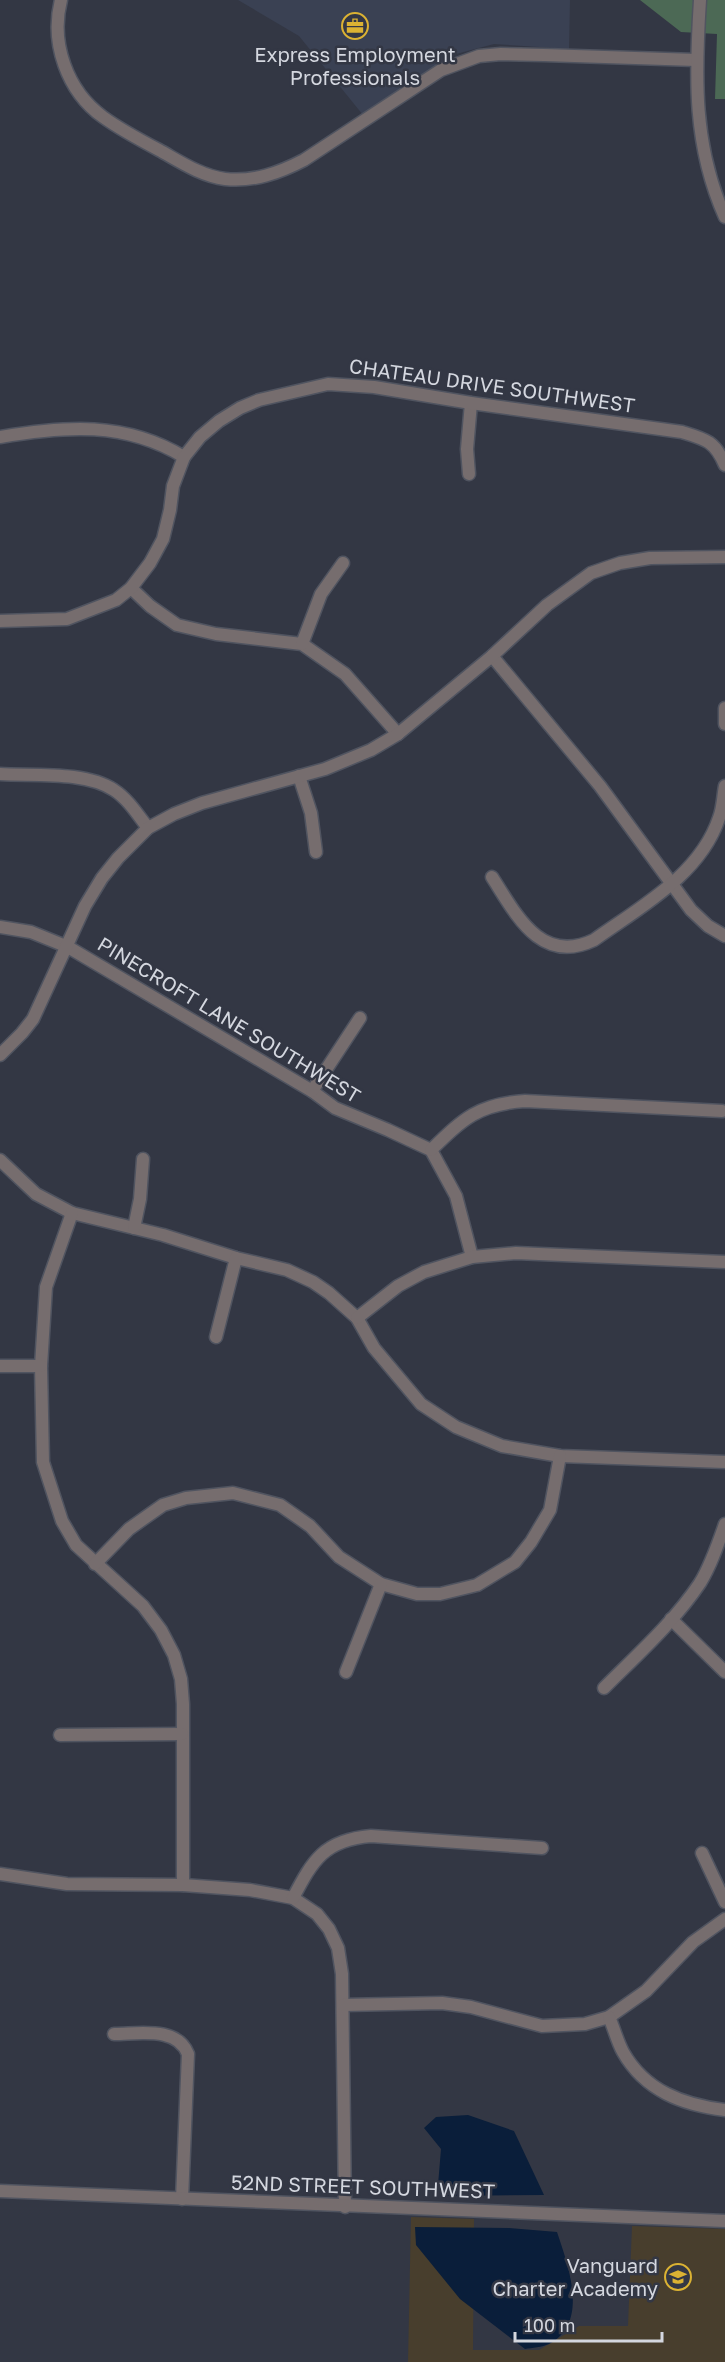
<svg xmlns="http://www.w3.org/2000/svg" width="725" height="2362" font-family="'Golos Text',sans-serif">
<style>
.built{fill:#3a4153}
.education{fill:#483e2d}
.green{fill:#4c6955}
.water{fill:#0a1e3a}
.lines{fill:none;stroke-linecap:round;stroke-linejoin:round}
.minor-casing{stroke:#505460;stroke-width:15}
.minor{stroke:#766d6e;stroke-width:12}
.labels{text-anchor:middle;stroke-width:5;stroke-linejoin:round;paint-order:stroke}
.poi-label{font-size:20px;fill:#d4d7df;stroke:#333744}
.street-label{font-size:20px;fill:#d4d7df;stroke:#333744}
</style>
<rect width="100%" height="100%" fill="#333744"/>
<polygon class="built" points="238,0 570,0 569,49 494,44 456,54 363,115 299,36"/>
<polygon class="education" points="411,2217 474,2219 473,2350 539,2350 579,2326 628,2326 632,2226 725,2229 725,2362 408,2362"/>
<polygon class="green" points="640,0 725,0 725,99 715,99 717,34 681,32"/>
<g class="water">
<polygon points="468,2115 514,2131 544,2195 445,2196 438,2185 441,2149 424,2128 436,2117"/>
<path d="M415 2227 509 2228 557 2232C568 2265 590 2323 549 2344 542 2347 532 2348 525 2349L460 2299 416 2245Z"/>
</g>
<g class="lines">
<defs>
<g id="minor">
<path d="M61 0C50 43 67 91 103 117 121 130 140 140 159 150 179 161 201 176 225 179 254 182 279 173 304 160L441 70 479 56 501 54 544 55 696 60"/>
<path d="M700 0C695 76 693 146 725 217"/>
<path d="M0 437C65 426 125 421 184 457"/>
<polyline points="469,474 467,449 471,403"/>
<polyline points="131,588 150,606 177,625 216,634 302,644 345,674 398,734"/>
<path d="M0 621 67 619 116 600 131 588 150 563 163 539 170 510 173 486 184 457 200 437 219 421 240 408 259 400 328 384 374 387 471 403 682 432C705 439 715 441 725 465"/>
<polyline points="302,644 321,594 343,563"/>
<polyline points="492,656 600,786 691,910 708,926 725,936"/>
<polyline points="725,708 725,724"/>
<path d="M0 774C34 776 86 771 114 790 128 799 138 815 148 828"/>
<polyline points="299,776 311,813 316,852"/>
<path d="M492 877C517 916 541 965 594 940 640 907 700 875 719 818 723 808 723 796 725 786"/>
<polyline points="0,927 31,932 68,947 312,1091 335,1108 388,1130 431,1150 456,1196 472,1257"/>
<polyline points="0,1055 22,1033 33,1019 85,906 102,878 118,858 148,828 174,814 202,803 325,769 371,750 398,734 492,656 547,605 591,573 620,563 650,558 725,557"/>
<polyline points="312,1091 360,1018"/>
<path d="M431 1150C463 1119 478 1104 525 1101L722 1111"/>
<polyline points="0,1160 36,1194 72,1213 163,1235 236,1258 287,1270 313,1282 329,1293 357,1318 374,1348 421,1404 456,1427 502,1446 560,1456 725,1462"/>
<polyline points="72,1213 46,1287 41,1366 43,1462 62,1521 76,1545 143,1606 161,1630 174,1655 181,1679 183,1704 183,1885"/>
<polyline points="134,1228 140,1199 143,1159"/>
<polyline points="357,1318 398,1286 424,1272 472,1257 516,1253 725,1262"/>
<polyline points="216,1337 236,1258"/>
<polyline points="0,1366 41,1366"/>
<polyline points="95,1564 129,1529 163,1505 186,1498 233,1493 280,1505 310,1526 339,1557 381,1584 417,1594 440,1594 477,1585 515,1562 531,1542 550,1510 560,1456"/>
<polyline points="671,1619 725,1672"/>
<polyline points="346,1672 381,1584"/>
<path d="M604 1688C637 1655 674 1622 700 1583 711 1565 718 1544 725 1524"/>
<polyline points="60,1735 182,1734"/>
<polyline points="702,1853 725,1902"/>
<polyline points="0,1874 67,1884 183,1885 250,1890 293,1898 317,1914 329,1929 338,1948 342,1974 345,2207"/>
<path d="M293 1898C313 1860 324 1840 371 1836L542 1848"/>
<polyline points="343,2005 442,2003 471,2007 542,2026 585,2024 609,2017 646,1991 693,1942 725,1919"/>
<path d="M609 2017C614 2028 617 2041 623 2052 645 2091 683 2105 725 2110"/>
<path d="M114 2034C139 2034 177 2026 188 2054L182 2199"/>
<polyline points="0,2191 725,2221"/>
</g>
</defs>
<use href="#minor" class="minor-casing"/>
<use href="#minor" class="minor"/>
</g>
<defs>
<symbol id="office-ring" viewBox="-11 -11 22 22"><circle r="9.5" fill="#333744" stroke="#dbb233" stroke-width="1.5"/><path d="M-6-3h4V-5.5h4V-3h4V5H-6ZM-1-4.5V-3h2v-1.5ZM-6 0V1H6V0Z" fill="#dbb233"/></symbol>
<symbol id="school-ring" viewBox="-11 -11 22 22"><circle r="9.5" fill="#333744" stroke="#dbb233" stroke-width="1.5"/><path d="M0-5L7-2L0 1L-7-2ZM-4 1L0 2.5L4 1V4Q0 6-4 4Z" fill="#dbb233"/></symbol>
</defs>
<g fill-rule="evenodd">
<use href="#office-ring" x="340" y="11" width="30" height="30"/>
<use href="#school-ring" x="663" y="2262" width="30" height="30"/>
</g>
<g class="labels">
<g class="poi-label">
<text x="355" y="62">Express Employment<tspan x="355" dy="23">Professionals</tspan></text>
<text x="658" y="2273" text-anchor="end">Vanguard<tspan x="658" dy="23">Charter Academy</tspan></text>
</g>
<g class="street-label">
<text transform="translate(492 386) rotate(8)" y="7">CHATEAU DRIVE SOUTHWEST</text>
<text transform="translate(229 1020) rotate(31)" y="7">PINECROFT LANE SOUTHWEST</text>
<text transform="translate(363 2187) rotate(2)" y="7">52ND STREET SOUTHWEST</text>
</g>
</g>
<path d="M515 2332v9h147v-9" fill="none" stroke="#d4d7df" stroke-width="3"/>
<text x="524" y="2332" font-size="18" fill="#d4d7df" stroke="#333744" stroke-width="4.5" paint-order="stroke">100 m</text>
</svg>
